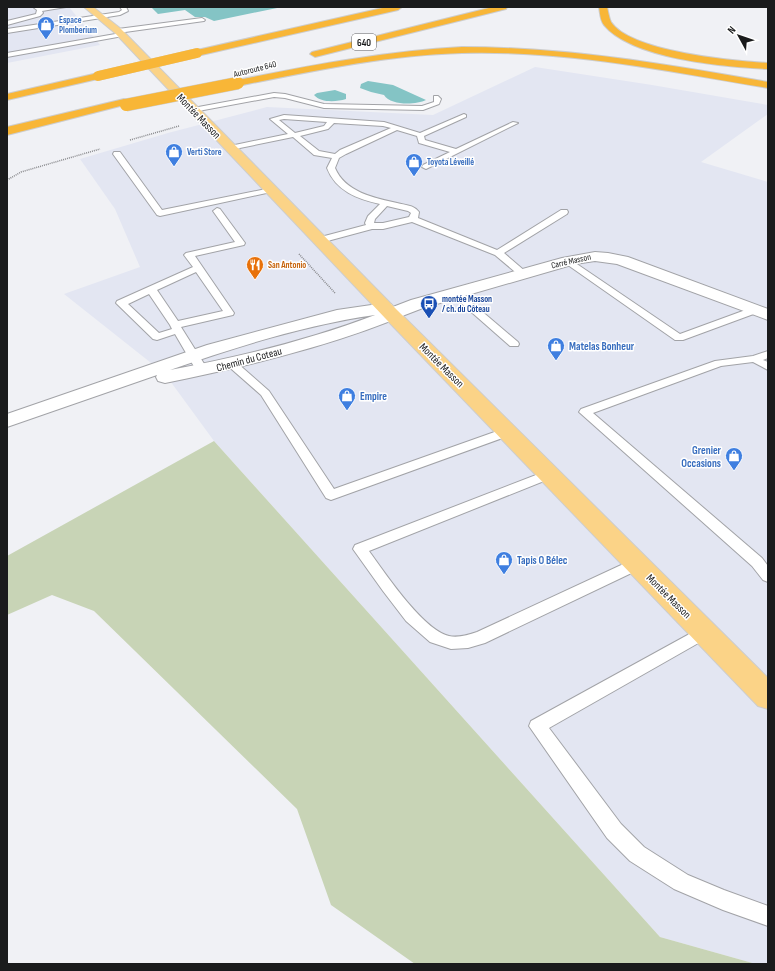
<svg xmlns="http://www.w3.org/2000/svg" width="775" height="971" font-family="'Sofia Sans Condensed',sans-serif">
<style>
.built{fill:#e3e6f2}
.green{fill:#c8d4b6}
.water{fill:#84c4c5}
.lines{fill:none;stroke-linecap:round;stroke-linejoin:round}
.service-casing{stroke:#a2a3a7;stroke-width:2}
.minor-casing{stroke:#a2a3a7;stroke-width:2}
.tertiary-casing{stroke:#a2a3a7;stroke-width:2}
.primary-casing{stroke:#cdcdcd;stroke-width:2}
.motorway-casing{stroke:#cdcdcd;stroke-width:2}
.path{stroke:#88898c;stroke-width:1.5;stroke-dasharray:1 1;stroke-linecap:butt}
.service{fill:#fff;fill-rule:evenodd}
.minor{fill:#fff;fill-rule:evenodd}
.tertiary{fill:#fff;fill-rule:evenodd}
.primary{fill:#fbd387;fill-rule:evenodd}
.motorway{fill:#f8b637;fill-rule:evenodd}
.motorway-bridge-far1-casing{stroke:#cdcdcd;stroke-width:10;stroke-linecap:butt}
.motorway-bridge-casing{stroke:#cdcdcd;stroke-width:13;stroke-linecap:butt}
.motorway-bridge-far1{stroke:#f8b637;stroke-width:10}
.motorway-bridge{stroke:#f8b637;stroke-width:12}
.labels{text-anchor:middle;stroke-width:3;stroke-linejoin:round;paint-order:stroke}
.far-shop-label{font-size:9px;font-weight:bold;fill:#366cbe;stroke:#fff;text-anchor:start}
.far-street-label{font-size:9px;fill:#1a1b1c;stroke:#fff}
.far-food-label{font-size:9px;font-weight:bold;fill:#c56008;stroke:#fff;text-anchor:start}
.far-transit-label{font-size:9px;font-weight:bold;fill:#164399;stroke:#fff;text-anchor:start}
.shield{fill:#fff;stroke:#5f5f60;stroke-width:1}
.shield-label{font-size:10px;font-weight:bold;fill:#1a1b1c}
.street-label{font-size:11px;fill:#1a1b1c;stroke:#fff}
.shop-label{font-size:11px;font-weight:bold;fill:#366cbe;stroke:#fff;text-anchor:start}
</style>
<rect width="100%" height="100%" fill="#f0f1f5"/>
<g class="built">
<polygon points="7,7 69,7 100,45 7,63"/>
<polygon points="535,67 652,85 768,105 768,114 701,162 768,182 768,964 756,964 660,937 214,441 165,374 64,294 140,267 115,209 80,159 168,133 267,107 433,115"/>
</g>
<polygon class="green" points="214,441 660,937 756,964 415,964 331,905 297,809 94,611 52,595 7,615 7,556"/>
<g class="water">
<polygon points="151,7 282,7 214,21 205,17 195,17 185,10 158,14"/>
<path d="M368 81 393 85 426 100C416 105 391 106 384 95L371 92 360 88 361 84Z"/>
<path d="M335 90 346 94V99C336 102 321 103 314 95L317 93Z"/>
</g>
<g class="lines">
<defs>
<g id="service">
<polygon points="33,7 40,8 66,7 42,11 43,13 40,16 7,25 7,21 36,14 37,10"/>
<polygon points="120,7 126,7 128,11 120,15 7,33 7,29 119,12 122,10"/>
<polygon points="202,18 205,20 204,21 118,33 115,31 118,29"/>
<polygon points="121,33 124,35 123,36 7,57 7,53"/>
<polygon points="274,93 285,94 324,104 422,106 434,102 434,96 438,96 441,99 439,104 423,110 324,108 285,98 274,97 193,112 190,110 193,108"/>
<path d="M464 114 466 115V117L424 136 425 140 456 149 513 122 518 123 426 169 422 167 423 165 450 152 419 143 417 136 397 130 346 154 339 158 335 168C345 192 374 198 397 203 405 205 414 205 419 212L418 218 497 250 561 210H567L568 212 567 214 504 253 526 272 528 274 526 276H520L495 255 412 222 383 229H372L320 243 317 242 316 240 317 238 366 225 365 223 368 216 380 204C357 199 336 191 327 168L332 158 314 155 293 137 230 150 226 148 230 146 288 134 270 119 284 115 384 122 420 133ZM284 119 327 122 324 126 295 133 279 120ZM334 123 383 126 391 128 340 150 335 154 319 151 300 136 328 129ZM387 206 408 211 411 213 409 217 383 223H374L375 219Z"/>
<polygon points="114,152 120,152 162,210 271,188 275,190 271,192 160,216 157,215 113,154"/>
<path d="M217 208 220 209 245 243 244 245 195 256 234 313 233 315 181 327 208 370 202 373 196 370 175 334 157 340 153 339 116 303 117 301 193 267 184 255 186 253 235 242 213 211ZM196 272 223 311 178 321 157 290ZM149 294 170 325 172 329 159 333 128 304Z"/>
<polygon points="568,258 680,334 751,308 759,308 760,310 759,312 683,340 675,340 565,263 563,261 565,259"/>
<polygon points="455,290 458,291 518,342 519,344 518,346 510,346 452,295 450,293 452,291"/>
<polygon points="768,351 768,358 763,360 768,362 768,370 753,362 721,366 593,413 762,558 768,566 768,582 763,580 752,566 579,412 581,409 715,361 753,356"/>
<polygon points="232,361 236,362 269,391 334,489 503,429 511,429 513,432 511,435 331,500 326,498 261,395 228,366 227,364"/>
<path d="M549 470 554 471 555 474 554 477 369 551C385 573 423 630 449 636 458 638 468 635 477 632L632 560 637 559 642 560 644 564 642 568 485 643 468 648 451 649 430 642 406 621 383 591 353 549 355 545Z"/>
<polygon points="704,626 709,627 712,632 709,637 549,728 621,824 644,847 688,875 724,890 768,906 768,926 723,910 674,889 630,861 607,838 529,726 531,721"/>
</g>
<polygon id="minor" points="595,252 608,253 628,257 768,309 768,320 617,264 595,261 575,264 423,308 397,318 391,319 385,318 382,314 385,310 411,300 562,258"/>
<path id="tertiary" d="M385 303 391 304 394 308 391 312 396 316 393 320C319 349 243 367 165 383L158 381 156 377 157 375 7 427V414L207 345 337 310ZM375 315C309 340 240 357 170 370 236 347 305 325 375 315Z"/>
<polygon id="primary" points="84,7 93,7 121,29 397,310 768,678 768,709 758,706 385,318 115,33"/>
<g id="motorway">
<polygon points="387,7 402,7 398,10 197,56 192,53 197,50"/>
<polygon points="493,7 507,7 506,9 315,57 310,54 312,52"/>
<path d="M599 7H607C608 11 609 18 611 22 631 52 734 61 768 63V69C725 67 632 59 604 25 600 20 600 12 599 7Z"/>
<path d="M462 47C566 47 666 64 768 82V88C667 71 565 50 462 53 387 55 312 71 238 86L233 83 238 80C312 65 386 51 462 47Z"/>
<polygon points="98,73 102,74 103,76 102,78 7,100 7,94"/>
<polygon points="124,99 128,100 130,102 128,104 7,135 7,127"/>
</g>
</defs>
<use href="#service" class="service-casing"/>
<use href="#minor" class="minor-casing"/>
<use href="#tertiary" class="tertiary-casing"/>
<use href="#primary" class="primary-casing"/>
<use href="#motorway" class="motorway-casing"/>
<g class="path">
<polyline points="130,140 179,126"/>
<polyline points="7,180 21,172 100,149"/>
<polyline points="299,254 335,293"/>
</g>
<use href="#service" class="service"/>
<use href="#minor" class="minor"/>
<use href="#tertiary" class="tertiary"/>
<use href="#primary" class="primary"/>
<use href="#motorway" class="motorway"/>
<defs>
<polyline id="motorway-bridge-far1" points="98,76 197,53"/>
<polyline id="motorway-bridge" points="126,105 238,83"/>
</defs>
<use href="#motorway-bridge-far1" class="motorway-bridge-far1-casing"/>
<use href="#motorway-bridge" class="motorway-bridge-casing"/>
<use href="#motorway-bridge-far1" class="motorway-bridge-far1"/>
<use href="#motorway-bridge" class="motorway-bridge"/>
</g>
<defs>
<symbol id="shop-pin" viewBox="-11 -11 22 30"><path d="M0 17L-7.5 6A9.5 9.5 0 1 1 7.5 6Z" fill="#3f7fe0" stroke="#fff"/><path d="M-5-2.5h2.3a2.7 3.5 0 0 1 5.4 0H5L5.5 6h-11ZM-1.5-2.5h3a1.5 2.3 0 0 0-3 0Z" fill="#fff"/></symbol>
<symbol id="restaurant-pin" viewBox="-11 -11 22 30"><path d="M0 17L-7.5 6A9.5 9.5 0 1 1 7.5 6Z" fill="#e8710a" stroke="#fff"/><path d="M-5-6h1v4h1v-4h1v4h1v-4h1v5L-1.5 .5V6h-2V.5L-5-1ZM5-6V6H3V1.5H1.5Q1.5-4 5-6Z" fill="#fff"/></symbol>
<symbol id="bus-pin" viewBox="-11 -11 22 30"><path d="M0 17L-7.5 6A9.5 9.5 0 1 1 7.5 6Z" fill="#1a4fb4" stroke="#fff"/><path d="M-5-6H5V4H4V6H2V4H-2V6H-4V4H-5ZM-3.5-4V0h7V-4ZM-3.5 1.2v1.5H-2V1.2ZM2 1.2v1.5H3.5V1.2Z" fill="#fff"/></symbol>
</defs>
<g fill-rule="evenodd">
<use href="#shop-pin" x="36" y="15" width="20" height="27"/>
<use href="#shop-pin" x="164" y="142" width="20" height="27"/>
<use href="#shop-pin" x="404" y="152" width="20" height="27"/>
<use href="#restaurant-pin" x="245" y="255" width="20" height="27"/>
<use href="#bus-pin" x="419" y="294" width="20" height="27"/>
<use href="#shop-pin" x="546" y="336" width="20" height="27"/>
<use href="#shop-pin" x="337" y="386" width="20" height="27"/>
<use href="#shop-pin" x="724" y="446" width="20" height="27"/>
<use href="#shop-pin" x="494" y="550" width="20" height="27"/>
</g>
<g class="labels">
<g class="far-shop-label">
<text x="59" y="23">Espace<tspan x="59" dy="10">Plomberium</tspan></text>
<text x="187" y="155">Verti Store</text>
<text x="427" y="165">Toyota Léveillé</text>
</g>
<g class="far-street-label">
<text transform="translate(255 69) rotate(-14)" y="3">Autoroute 640</text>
<text transform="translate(571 261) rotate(-13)" y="3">Carré Masson</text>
</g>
<g class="far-food-label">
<text x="268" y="268">San Antonio</text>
</g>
<g class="far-transit-label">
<text x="442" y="302">montée Masson<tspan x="442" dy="10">/ ch. du Côteau</tspan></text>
</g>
<rect class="shield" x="352" y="34" width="24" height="16" rx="3"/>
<g class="shield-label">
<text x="364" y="46">640</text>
</g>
<g class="street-label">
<text transform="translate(199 116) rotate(46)" y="4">Montée Masson</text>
<text transform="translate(249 359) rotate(-15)" y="4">Chemin du Coteau</text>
<text transform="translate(442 365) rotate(45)" y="4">Montée Masson</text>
<text transform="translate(669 596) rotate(45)" y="4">Montée Masson</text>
</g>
<g class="shop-label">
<text x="569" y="350">Matelas Bonheur</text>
<text x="360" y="400">Empire</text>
<text x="721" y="454" text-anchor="end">Grenier<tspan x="721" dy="13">Occasions</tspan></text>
<text x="517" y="564">Tapis O Bélec</text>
</g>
</g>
<rect width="775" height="971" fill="none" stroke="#1a1b1c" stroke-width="16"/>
<g transform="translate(739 36) rotate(310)" stroke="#ffffff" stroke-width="3" paint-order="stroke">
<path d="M0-3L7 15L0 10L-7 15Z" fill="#1a1b1c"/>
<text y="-6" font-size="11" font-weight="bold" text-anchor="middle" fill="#1a1b1c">N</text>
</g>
</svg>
